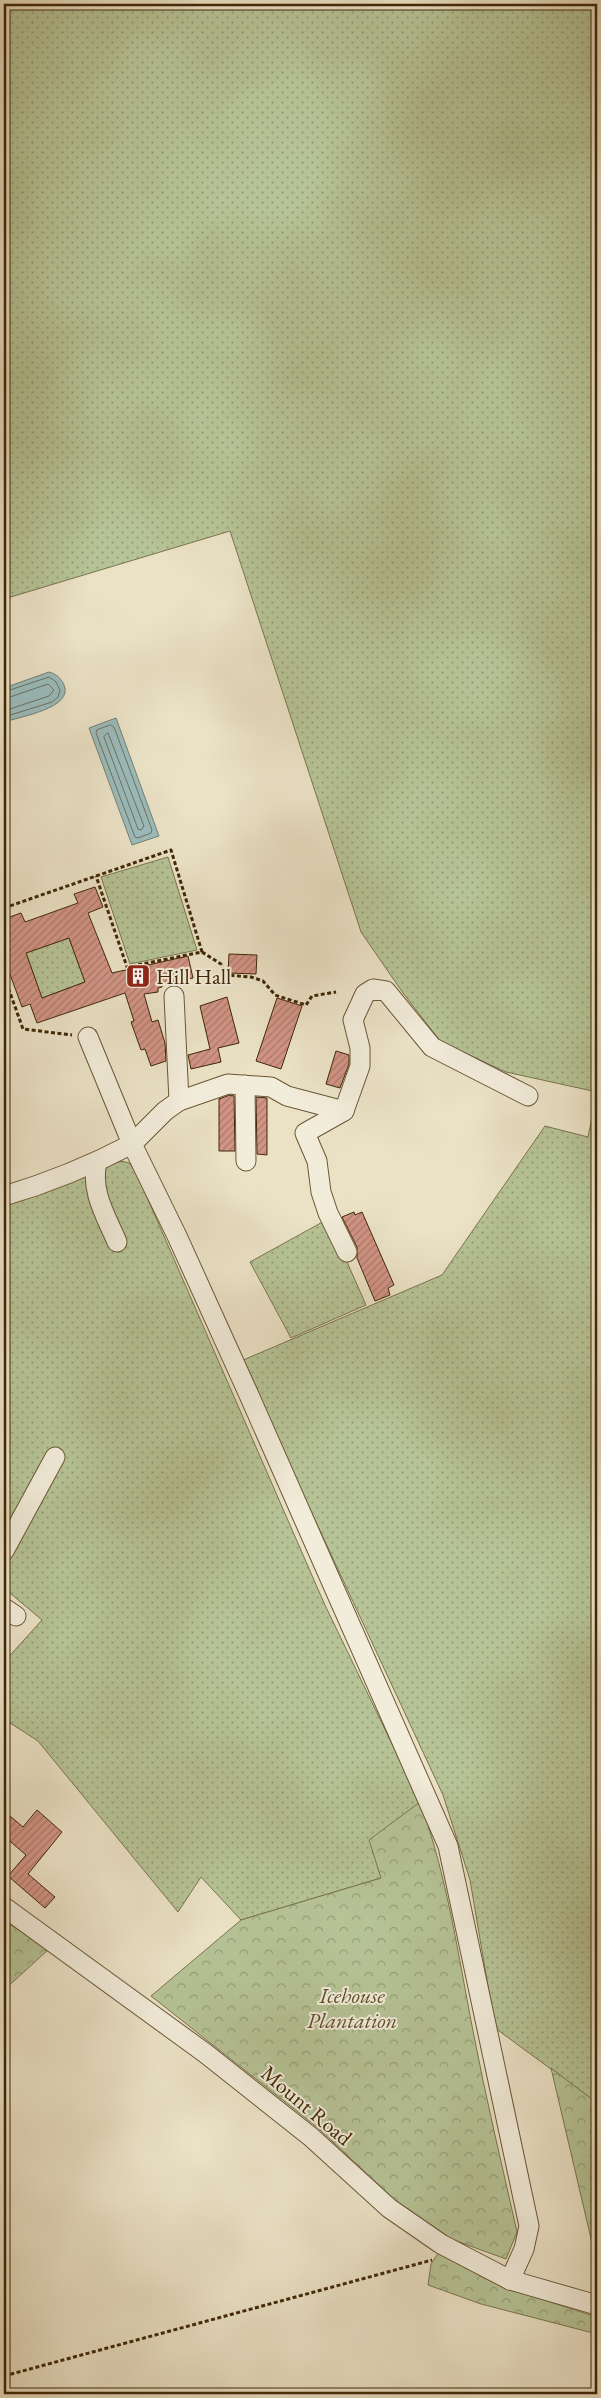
<svg xmlns="http://www.w3.org/2000/svg" width="601" height="2398" font-family="'EB Garamond',serif">
<style>
.grass{fill:url(#grass-dots);stroke:#7a754e}
.forest{fill:url(#forest-crowns);stroke:#7a754e}
.water{fill:#9bbcbd;stroke:#768073}
.lines{fill:none;stroke-linecap:round;stroke-linejoin:round}
.shore{stroke:#6d7261;stroke-width:1}
.building{fill:url(#building-hatch);stroke:#3f2705;fill-rule:evenodd}
.minor-casing{stroke:#6a5635;stroke-width:21}
.path{stroke:#3f2705;stroke-width:3;stroke-dasharray:4 2.5;stroke-linecap:butt}
.minor{stroke:#f2ecda;stroke-width:19}
.labels{text-anchor:middle;stroke-width:4;stroke-linejoin:round;paint-order:stroke}
.poi-label{font-size:22px;fill:#3f2705;stroke:#f2ecda;text-anchor:start}
.park-label{font-size:22px;font-style:italic;fill:#5d4e29;stroke:#f2ecda}
.street-label{font-size:22px;fill:#3f2705;stroke:#f2ecda}
</style>
<defs>
<pattern id="grass-dots" width="8" height="8" patternUnits="userSpaceOnUse" patternTransform="scale(1.25)"><rect width="8" height="8" fill="#b6c396"/><path d="M2 2h.1M6 6h.1" fill="none" stroke="#959e78" stroke-width="1.8" stroke-linecap="round"/></pattern>
<pattern id="forest-crowns" width="20" height="18" patternUnits="userSpaceOnUse" patternTransform="scale(1.25)"><rect width="20" height="18" fill="#b6c396"/><path d="M2 6a3 3 0 1 1 6 0M12 15a3 3 0 1 1 6 0" fill="none" stroke="#959e78"/></pattern>
<pattern id="building-hatch" width="6" height="6" patternUnits="userSpaceOnUse" patternTransform="scale(1.25)"><rect width="6" height="6" fill="#d29485"/><path d="M-1 1l2-2M0 6l6-6M5 7l2-2" fill="none" stroke="#ac796b"/></pattern>
</defs>
<rect width="100%" height="100%" fill="#ebe2c6"/>
<filter id="stains"><feTurbulence type="fractalNoise" baseFrequency=".004" numOctaves="4"/><feColorMatrix values="0 0 0 0 .2 0 0 0 0 .09 0 0 0 0 .02 0 0 0 .5 -.17"/></filter>
<radialGradient id="worn" r=".72"><stop offset=".6" stop-color="#630" stop-opacity="0"/><stop offset="1" stop-color="#630" stop-opacity=".3"/></radialGradient>
<g class="grass">
<polygon points="4,4 597,4 597,1092 506,1072 441,1042 403,993 361,932 230,531 4,599"/>
<polygon points="168,857 197,950 130,964 101,877"/>
<polygon points="69,938 85,982 42,998 26,953"/>
<polygon points="597,1093 597,2103 495,2028 470,1880 443,1795 241,1361 442,1275 545,1126 588,1137"/>
<polygon points="122,1161 129,1163 136,1172 324,1603 420,1802 381,1878 241,1920 201,1877 178,1912 38,1741 4,1719 4,1662 42,1620 4,1588 4,1202"/>
<polygon points="328,1219 366,1305 291,1338 250,1262"/>
</g>
<g class="forest">
<path d="M420 1802C447 1876 458 1954 473 2031 486 2099 502 2165 517 2232L506 2259 451 2239 396 2201 318 2128 151 1996 241 1920 381 1878 369 1840Z"/>
<polygon points="11,1925 49,1949 4,1990 4,1933"/>
<polygon points="551,2068 597,2103 597,2264"/>
<polygon points="439,2252 507,2288 597,2317 597,2334 481,2304 428,2285 431,2264"/>
</g>
<g class="water">
<path d="M49 672C56 674 61 678 64 685 74 708 19 717 4 722V688Z"/>
<polygon points="116,718 159,836 132,845 89,728"/>
</g>
<g class="lines">
<g class="shore">
<polyline points="4,692 49,677 56,682 60,690 58,697 52,702 4,717"/>
<polyline points="4,699 48,684 54,690 49,696 4,711"/>
<polygon points="111,725 114,727 152,830 151,833 138,838 135,837 96,733 97,730"/>
<polygon points="108,733 144,826 141,830 138,829 104,737"/>
</g>
</g>
<g class="building">
<path d="M95 887 103 907 88 913 112 973 188 956 193 978 162 984V987L158 988V992L144 994 152 1022 158 1020 165 1043 166 1061 151 1066 145 1049 141 1050 131 1022 134 1021 125 993 37 1023 30 1004 22 1007 4 958V919L21 913 25 922 78 903 74 894ZM69 938 85 982 42 998 26 953Z"/>
<polygon points="229,954 257,955 256,974 228,973"/>
<polygon points="227,997 239,1043 218,1048 221,1062 191,1069 188,1055 210,1049 200,1006"/>
<polygon points="277,998 302,1006 281,1069 256,1061"/>
<polygon points="336,1051 349,1055 349,1064 340,1088 326,1084"/>
<polygon points="230,1095 234,1096 235,1151 219,1151 219,1099"/>
<polygon points="256,1097 267,1098 267,1155 257,1154"/>
<polygon points="354,1212 355,1215 362,1212 394,1285 388,1288 390,1295 375,1301 357,1258 357,1247 342,1217"/>
<polygon points="37,1810 62,1832 28,1874 55,1897 45,1908 8,1876 26,1855 4,1836 4,1811 23,1827"/>
</g>
<g class="lines">
<defs>
<g id="minor">
<polyline points="174,996 179,1101"/>
<polyline points="245,1085 246,1161"/>
<polyline points="344,1111 287,1096 271,1087 228,1084 179,1101 165,1111 132,1144 177,1236 249,1395 448,1846 529,2226 524,2249 510,2280"/>
<path d="M97 1162C90 1191 106 1216 117 1242"/>
<path d="M4 1196C48 1183 90 1166 132 1144L88 1037"/>
<polyline points="347,1252 328,1213 321,1192 317,1161 305,1133 344,1111 360,1066 360,1048 353,1020 365,994 373,989 386,991 432,1047 528,1096"/>
<polyline points="4,1551 55,1457"/>
<polyline points="4,1608 16,1616"/>
<polyline points="4,1907 205,2053 311,2137 389,2208 441,2244 510,2280 597,2305"/>
</g>
</defs>
<use href="#minor" class="minor-casing"/>
<g class="path">
<polyline points="4,908 171,850 202,952 127,967 96,876"/>
<polyline points="202,952 221,964 226,975 251,977 263,981 275,995 306,1005 312,996 336,992"/>
<polyline points="4,976 23,1029 72,1035"/>
<polyline points="4,2376 432,2260"/>
</g>
<use href="#minor" class="minor"/>
</g>
<defs>
<symbol id="building-square" viewBox="-11 -11 22 22"><rect x="-9" y="-9" width="18" height="18" rx="4" fill="#8f2418" stroke="#f2ecda"/><path d="M-4-6H4V6H1V3H-1V6H-4ZM-2.5-4.3h1.7v1.8h-1.7ZM.8-4.3h1.7v1.8H.8ZM-2.5-1h1.7V.8h-1.7ZM.8-1h1.7V.8H.8Z" fill="#fff"/></symbol>
</defs>
<g fill-rule="evenodd">
<use href="#building-square" x="124" y="962" width="28" height="28"/>
</g>
<g class="labels">
<g class="poi-label">
<text x="156" y="984">Hill Hall</text>
</g>
<g class="park-label">
<text x="352" y="2003">Icehouse<tspan x="352" dy="25">Plantation</tspan></text>
</g>
<g class="street-label">
<text transform="translate(307 2105) rotate(40)" y="8">Mount Road</text>
</g>
</g>
<rect width="601" height="2398" fill="none" stroke="#ebe2c6" stroke-width="20"/>
<rect x="5" y="5" width="591" height="2388" fill="none" stroke="#3f2705" stroke-width="2.5"/>
<rect x="10" y="10" width="581" height="2378" fill="none" stroke="#3f2705"/>
<rect width="100%" height="100%" filter="url(#stains)"/>
<rect width="100%" height="100%" fill="url(#worn)"/>
</svg>
